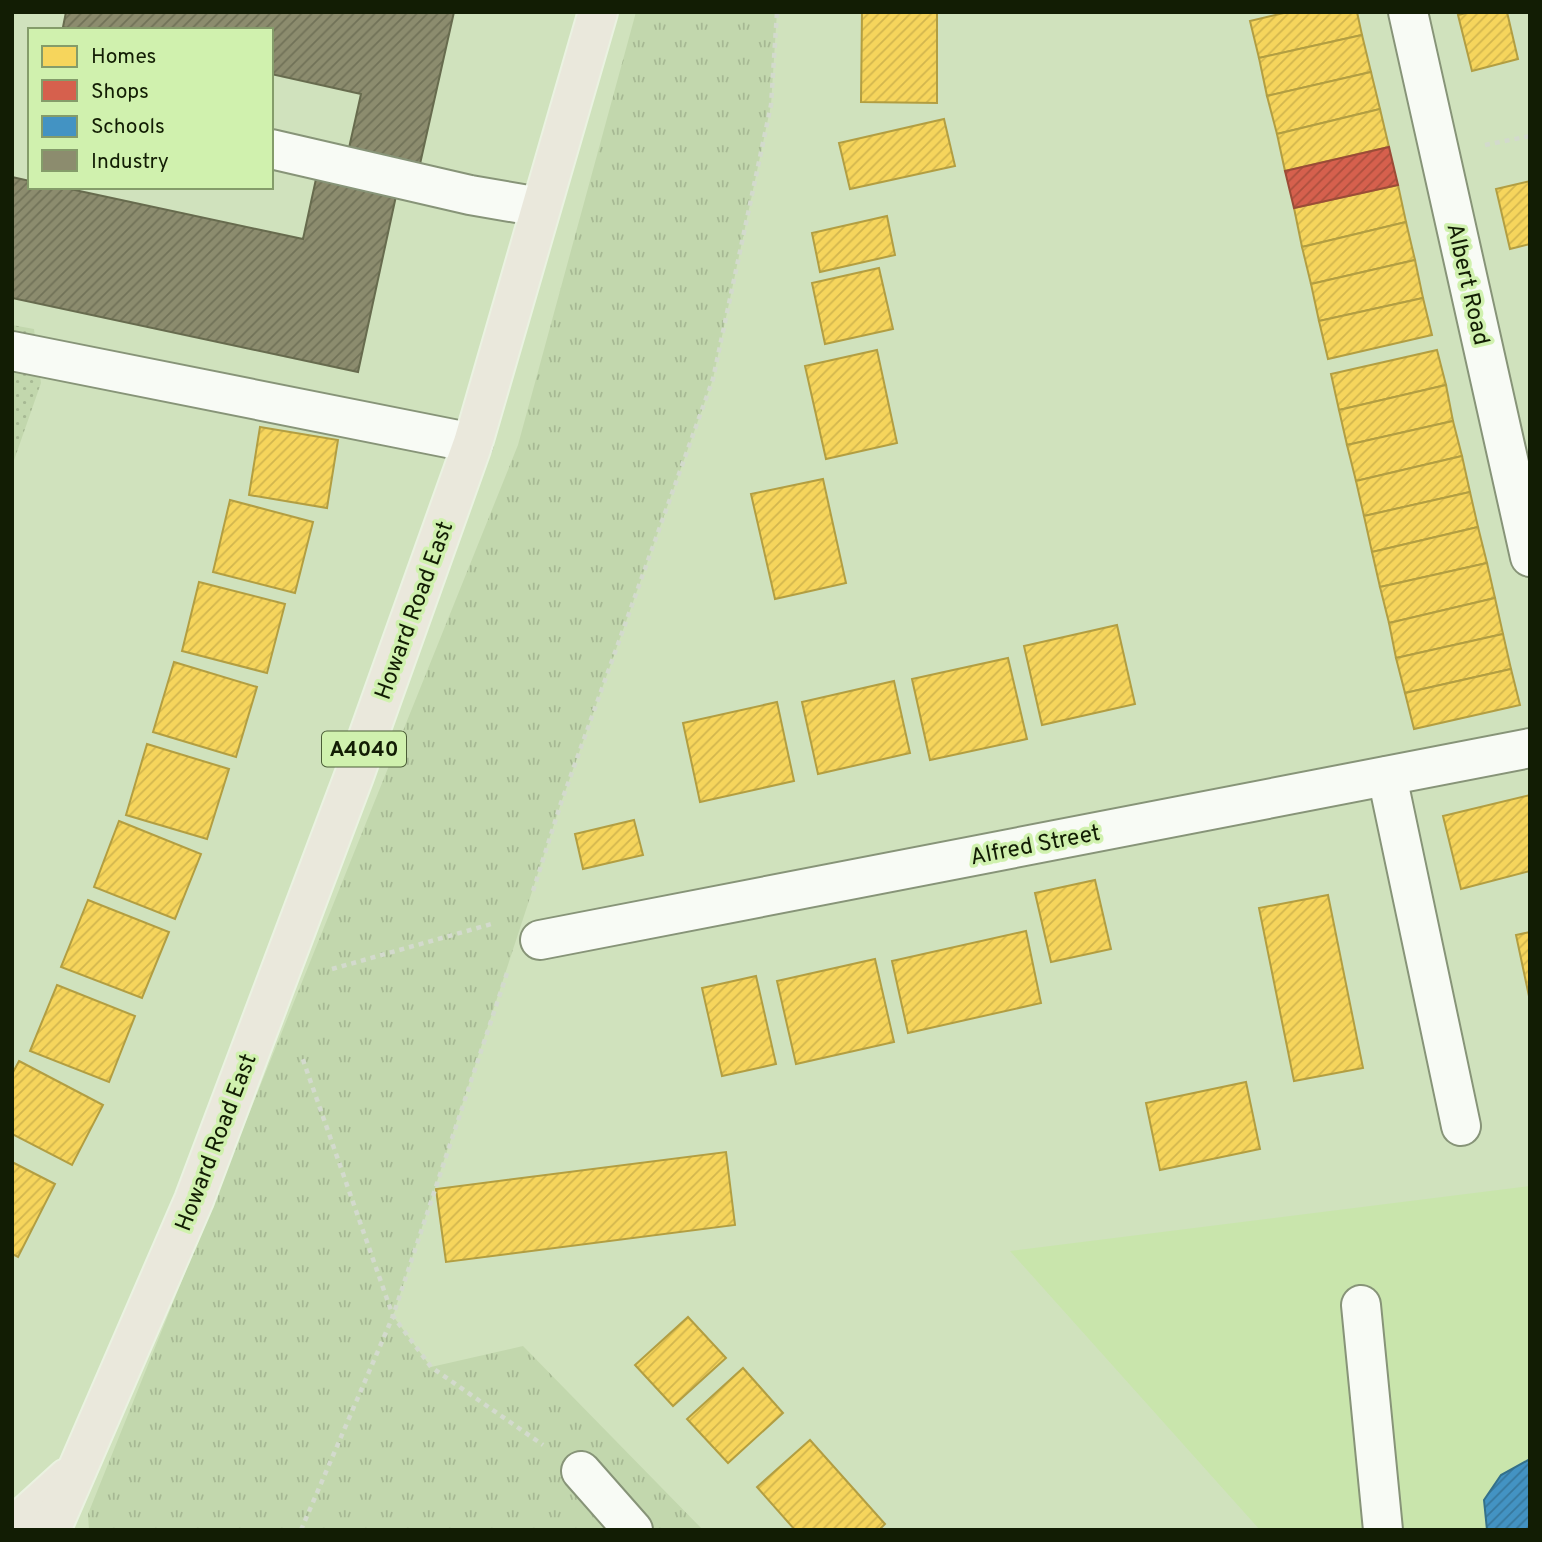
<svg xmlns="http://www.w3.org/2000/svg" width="1542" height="1542" font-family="Overpass,sans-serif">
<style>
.built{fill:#c9e5ac}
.grass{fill:url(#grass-tufts)}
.garden{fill:url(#garden-dots)}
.homes{fill:url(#homes-hatch);stroke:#b29e42;stroke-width:2}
.shops{fill:url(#shops-hatch);stroke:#9b4c37;stroke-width:2}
.schools{fill:url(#schools-hatch);stroke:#34708a;stroke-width:2}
.industry{fill:url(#industry-hatch);stroke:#676b4e;stroke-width:2}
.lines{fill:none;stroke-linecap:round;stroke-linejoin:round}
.minor-casing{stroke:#879478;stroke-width:42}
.major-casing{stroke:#eaf2e1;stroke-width:42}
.path{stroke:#d3dacd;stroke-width:4.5;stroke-dasharray:5 5;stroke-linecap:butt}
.minor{stroke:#f8fbf5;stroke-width:38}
.major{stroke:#eae8dc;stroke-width:38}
.labels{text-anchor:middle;stroke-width:7;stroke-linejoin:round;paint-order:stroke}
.shield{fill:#d0f1ae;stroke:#4b5d37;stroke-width:2}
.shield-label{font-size:21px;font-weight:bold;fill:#121d04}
.street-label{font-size:23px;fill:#121d04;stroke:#d0f1ae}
</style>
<defs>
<pattern id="grass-tufts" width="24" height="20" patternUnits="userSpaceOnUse" patternTransform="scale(1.75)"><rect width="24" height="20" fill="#c2d7ad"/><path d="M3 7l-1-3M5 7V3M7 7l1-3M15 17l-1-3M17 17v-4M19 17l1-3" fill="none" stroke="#a6b893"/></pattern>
<pattern id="garden-dots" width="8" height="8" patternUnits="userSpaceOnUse" patternTransform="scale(1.75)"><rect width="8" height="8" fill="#c2d7ad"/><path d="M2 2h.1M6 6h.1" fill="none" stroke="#a6b893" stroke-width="1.8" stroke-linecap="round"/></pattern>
<pattern id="homes-hatch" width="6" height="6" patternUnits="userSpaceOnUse" patternTransform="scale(1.75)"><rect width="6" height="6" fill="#f6d55c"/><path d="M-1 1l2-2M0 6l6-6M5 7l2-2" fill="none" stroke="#d2b64e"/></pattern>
<pattern id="shops-hatch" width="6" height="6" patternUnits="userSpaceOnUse" patternTransform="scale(1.75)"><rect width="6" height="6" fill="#d6604d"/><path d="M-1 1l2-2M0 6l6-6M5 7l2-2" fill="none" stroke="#ac4f3e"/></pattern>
<pattern id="schools-hatch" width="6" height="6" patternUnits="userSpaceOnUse" patternTransform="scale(1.75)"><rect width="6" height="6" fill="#4393c3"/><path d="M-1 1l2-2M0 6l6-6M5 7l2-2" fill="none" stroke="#37779c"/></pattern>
<pattern id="industry-hatch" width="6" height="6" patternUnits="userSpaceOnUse" patternTransform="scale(1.75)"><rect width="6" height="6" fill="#8c8c6e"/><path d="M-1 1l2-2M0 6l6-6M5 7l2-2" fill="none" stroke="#717258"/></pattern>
</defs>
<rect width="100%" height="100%" fill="#d0e2bd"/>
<polygon class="built" points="1530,1186 1530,1530 1260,1530 1010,1251"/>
<polygon class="grass" points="636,12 777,12 771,105 713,379 561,803 393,1316 431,1367 523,1346 703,1530 89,1530 88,1514 518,445"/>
<polygon class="garden" points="12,325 34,329 41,383 12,466"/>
<g class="homes">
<polygon points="862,12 937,12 937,103 861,102"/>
<polygon points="1288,12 1357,12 1362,35 1259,58 1250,21"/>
<polygon points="1470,12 1507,12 1518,59 1472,71 1458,15"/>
<polygon points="1362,35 1371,72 1267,96 1259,58"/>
<polygon points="1371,72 1380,109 1277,134 1267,96"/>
<polygon points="1380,109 1389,147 1285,171 1277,134"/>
<polygon points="944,119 955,166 850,189 839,143"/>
<polygon points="1530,181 1530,244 1510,249 1496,189"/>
<polygon points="1398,185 1406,222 1302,247 1294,208"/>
<polygon points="887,216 895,255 820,272 812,233"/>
<polygon points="1406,222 1415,260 1311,284 1302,247"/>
<polygon points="1415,260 1423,298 1319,321 1311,284"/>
<polygon points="879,268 893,329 825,344 812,283"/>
<polygon points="1423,298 1432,335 1328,359 1319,321"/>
<polygon points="877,350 897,443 826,459 805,366"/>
<polygon points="1437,350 1446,385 1339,410 1331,374"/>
<polygon points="1446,385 1453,421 1347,445 1339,410"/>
<polygon points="1453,421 1462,456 1356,481 1347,445"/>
<polygon points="260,427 338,440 327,508 249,495"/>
<polygon points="1462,456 1470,492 1364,516 1356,481"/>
<polygon points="823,479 846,583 775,599 751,494"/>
<polygon points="1470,492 1478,527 1372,552 1364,516"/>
<polygon points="230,500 313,522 295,593 213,572"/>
<polygon points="1478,527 1487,563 1380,587 1372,552"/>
<polygon points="1487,563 1495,598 1389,623 1380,587"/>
<polygon points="199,582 285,604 267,673 182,651"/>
<polygon points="1495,598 1503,634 1396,658 1389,623"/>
<polygon points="1117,625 1135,704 1042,725 1024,646"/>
<polygon points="1503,634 1511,669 1405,693 1396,658"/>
<polygon points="1008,658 1027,739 930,760 912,679"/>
<polygon points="174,662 257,687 236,757 153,732"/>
<polygon points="1511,669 1520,705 1414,729 1405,693"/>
<polygon points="894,681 910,753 818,774 802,702"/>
<polygon points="777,702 794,781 700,802 683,723"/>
<polygon points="147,744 229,769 207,839 126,815"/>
<polygon points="1530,795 1530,871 1461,889 1443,816"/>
<polygon points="634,820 643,855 583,869 575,834"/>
<polygon points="119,821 201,854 175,919 94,887"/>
<polygon points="1095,880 1111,949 1051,962 1035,893"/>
<polygon points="1328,895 1363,1068 1294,1081 1259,908"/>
<polygon points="88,900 169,932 142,998 61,967"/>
<polygon points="1026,931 1041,1003 908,1033 892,961"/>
<polygon points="1530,932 1530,1001 1516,935"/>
<polygon points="875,959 894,1042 796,1064 777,981"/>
<polygon points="756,976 776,1064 722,1076 702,988"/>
<polygon points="57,985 135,1016 109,1082 30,1051"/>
<polygon points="19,1061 103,1105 72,1165 12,1134 12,1074"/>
<polygon points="1246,1082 1260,1149 1160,1170 1146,1103"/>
<polygon points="726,1152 735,1225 446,1262 436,1189"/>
<polygon points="12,1162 55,1184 18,1257 12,1254"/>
<polygon points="688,1317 726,1358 673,1406 635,1365"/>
<polygon points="743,1368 783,1413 728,1463 687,1419"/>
<polygon points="810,1440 885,1524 879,1530 795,1530 757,1487"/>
</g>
<polygon class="shops" points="1389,147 1398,185 1294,208 1285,171"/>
<polygon class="schools" points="1530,1459 1530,1530 1487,1530 1484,1500 1501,1475"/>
<g class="industry">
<polygon points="66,12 454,12 420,164 349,148 361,94 271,74 271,30 73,30 63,27"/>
<polygon points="12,177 30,181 30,187 61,187 303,239 316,179 396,196 358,372 12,298"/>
</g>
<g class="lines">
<defs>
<g id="minor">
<polyline points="1408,12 1530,557"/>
<polyline points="271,149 470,195 540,207"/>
<polyline points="12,351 473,443"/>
<polyline points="1387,776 1461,1126"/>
<polyline points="540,940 1530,748"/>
<polyline points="1361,1305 1383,1530"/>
<polyline points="581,1471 633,1530"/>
</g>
<g id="major">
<polyline points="12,1528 67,1478"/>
<polyline points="51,1530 194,1200 354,776 473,443 598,12"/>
</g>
</defs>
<use href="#minor" class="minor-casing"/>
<use href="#major" class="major-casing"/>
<g class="path">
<polyline points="1485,145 1530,136"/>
<polyline points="533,891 561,803 713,379 771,105 777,12"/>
<polyline points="332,969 495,923"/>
<polyline points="507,973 393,1316 431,1367 543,1445"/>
<polyline points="301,1530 393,1316 302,1057"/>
</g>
<use href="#minor" class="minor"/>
<use href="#major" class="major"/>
</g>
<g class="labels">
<rect class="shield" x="322" y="731.5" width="84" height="35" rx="5"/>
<g class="shield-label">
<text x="364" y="756">A4040</text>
</g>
<g class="street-label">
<text transform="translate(1469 284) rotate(77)" y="8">Albert Road</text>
<text transform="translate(413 610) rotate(-70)" y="8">Howard Road East</text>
<text transform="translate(1035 844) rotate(-11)" y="8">Alfred Street</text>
<text transform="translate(215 1142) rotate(-69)" y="8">Howard Road East</text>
</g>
</g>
<rect width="1542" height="1542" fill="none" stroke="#121d04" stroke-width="28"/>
<rect x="28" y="28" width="245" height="161" fill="#d0f1ae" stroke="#849c6a" stroke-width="2"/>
<rect x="42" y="46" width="35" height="21" fill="#f6d55c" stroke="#849c6a" stroke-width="2"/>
<text x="91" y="63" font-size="21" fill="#121d04">Homes</text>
<rect x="42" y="80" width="35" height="21" fill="#d6604d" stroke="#849c6a" stroke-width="2"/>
<text x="91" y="98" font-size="21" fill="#121d04">Shops</text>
<rect x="42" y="116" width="35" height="21" fill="#4393c3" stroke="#849c6a" stroke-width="2"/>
<text x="91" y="133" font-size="21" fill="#121d04">Schools</text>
<rect x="42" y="150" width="35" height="21" fill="#8c8c6e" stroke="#849c6a" stroke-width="2"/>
<text x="91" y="168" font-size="21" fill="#121d04">Industry</text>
</svg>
